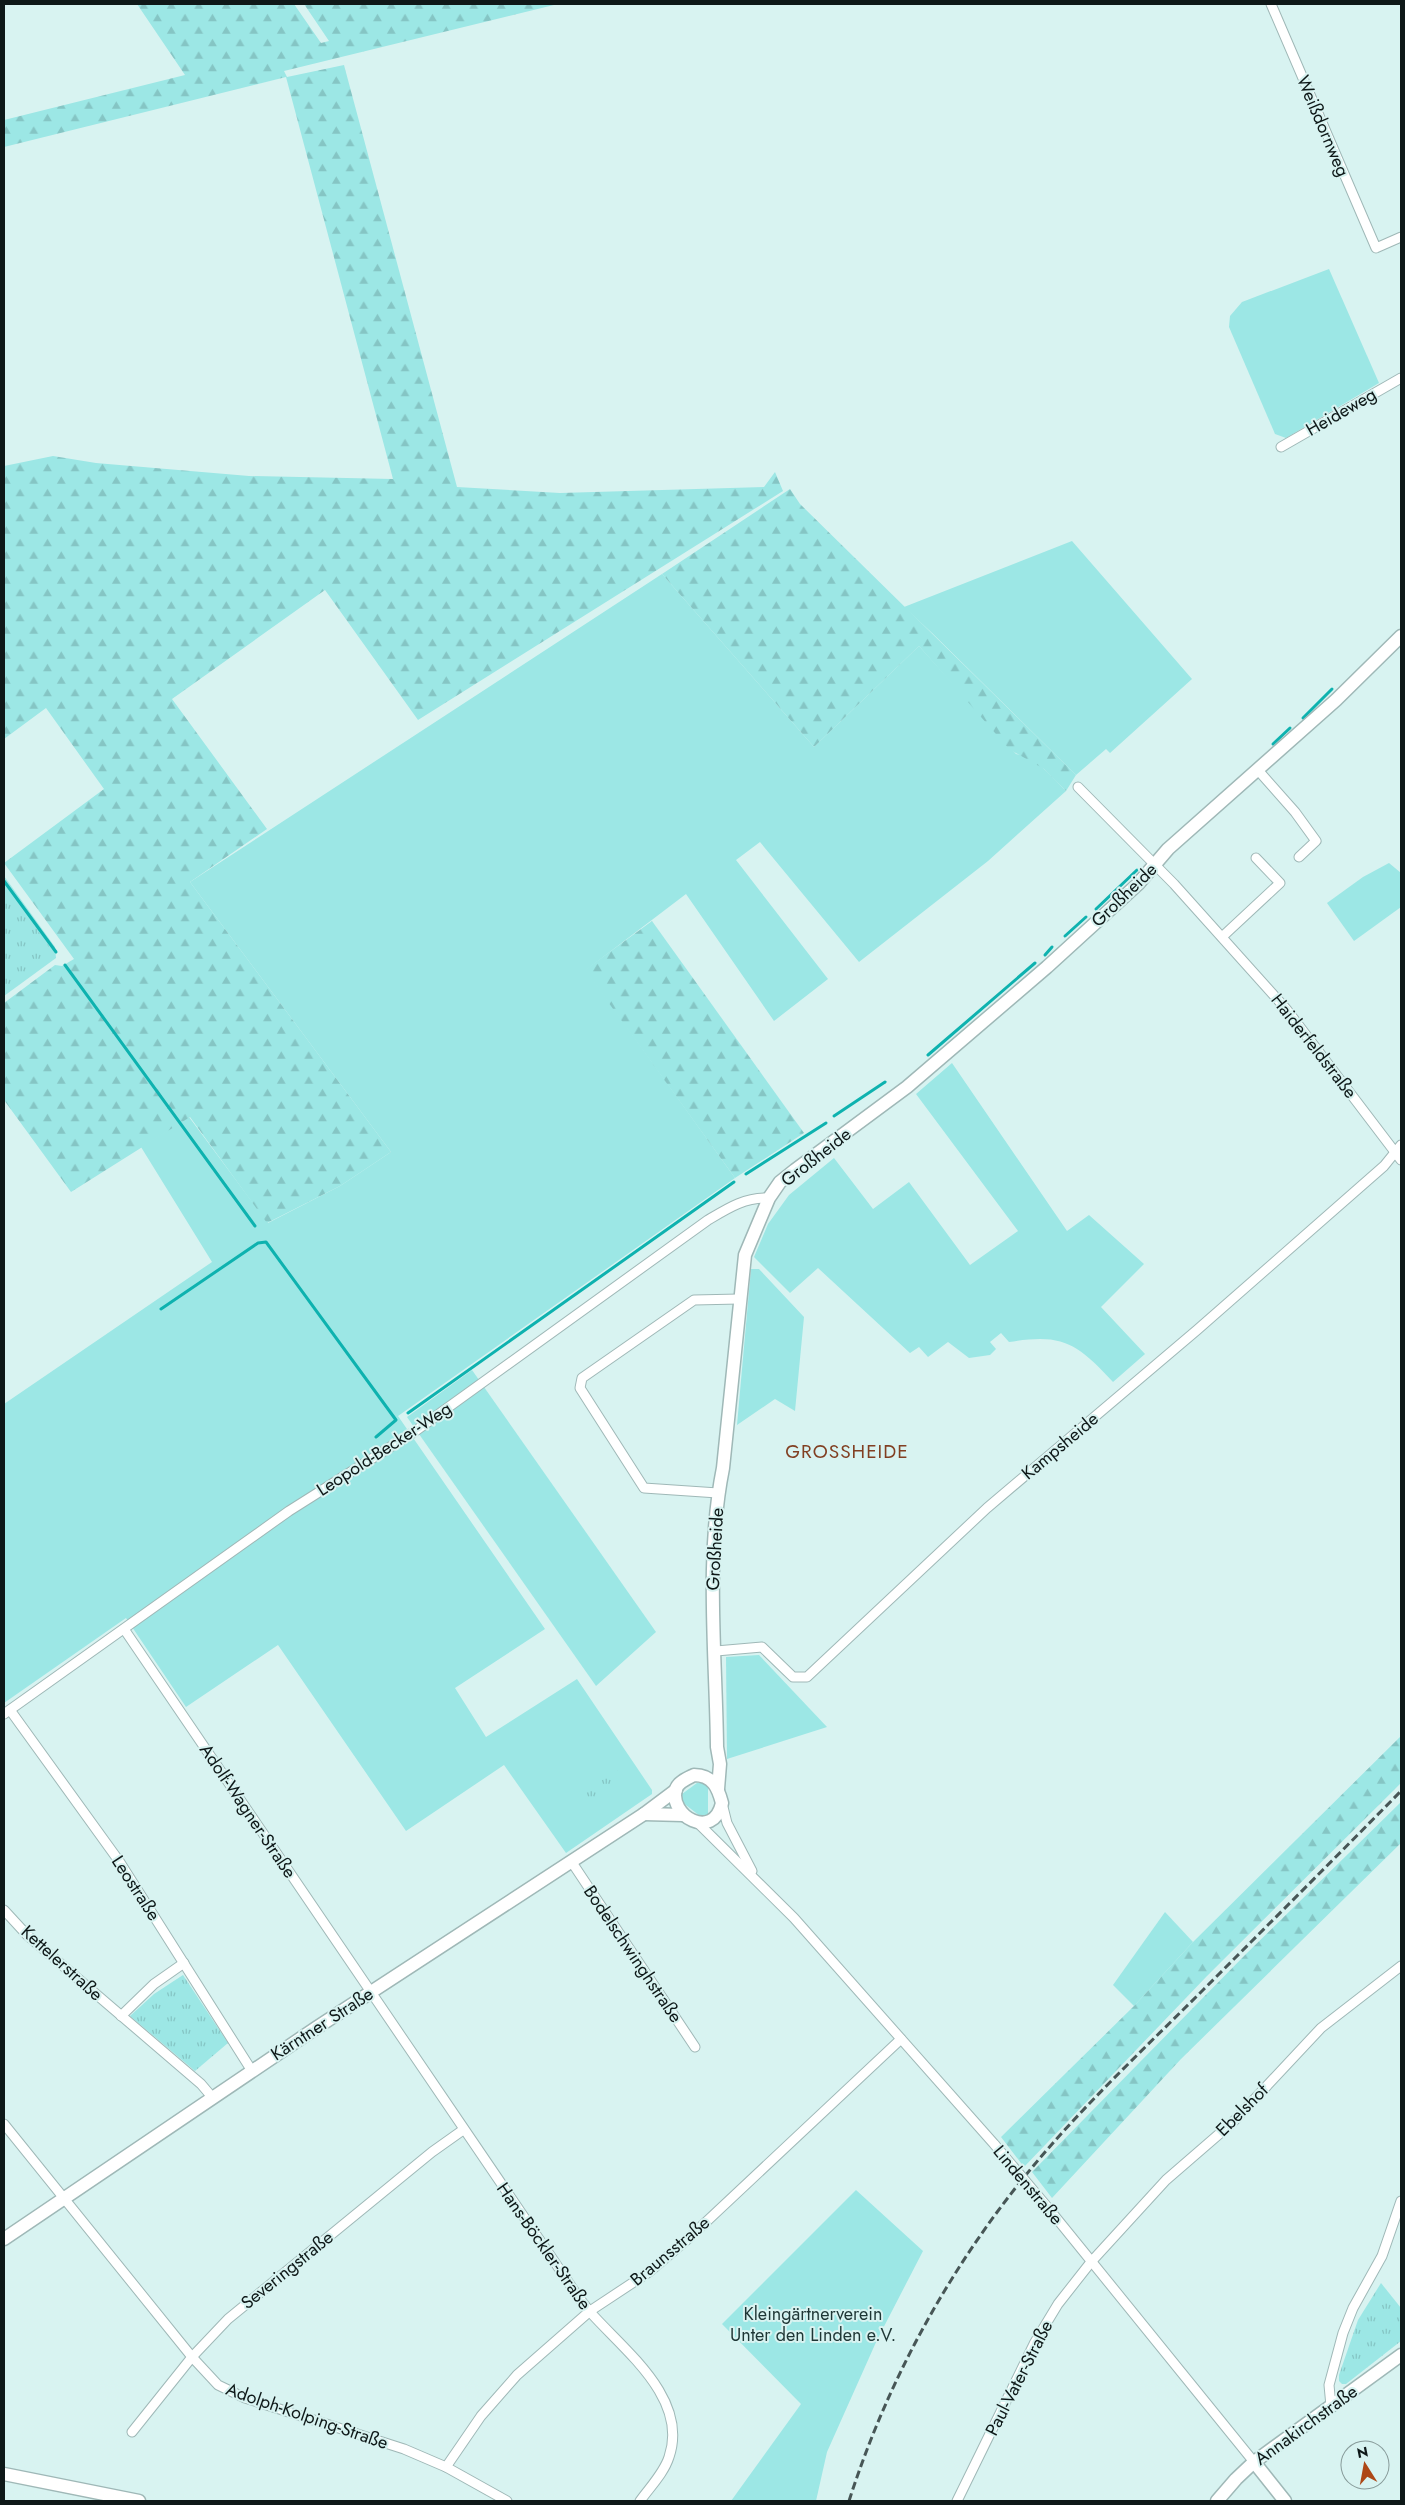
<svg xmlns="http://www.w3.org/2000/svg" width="1405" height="2505" font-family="Jost,sans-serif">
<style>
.green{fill:#9ce7e5}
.forest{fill:url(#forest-firs)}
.park{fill:url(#park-tufts)}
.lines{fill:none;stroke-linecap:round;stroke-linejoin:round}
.stream{stroke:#0eb2af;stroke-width:3}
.street-casing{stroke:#9fb8b7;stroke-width:11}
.secondary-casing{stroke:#9fb8b7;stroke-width:15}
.street{stroke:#fff;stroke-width:9}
.secondary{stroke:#fff;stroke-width:12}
.rail{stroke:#475656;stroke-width:3;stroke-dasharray:8 4;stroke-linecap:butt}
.street-bridge-casing{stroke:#9fb8b7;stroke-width:11;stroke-linecap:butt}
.street-bridge{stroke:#fff;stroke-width:9}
.labels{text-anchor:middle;stroke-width:4;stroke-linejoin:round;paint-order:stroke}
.street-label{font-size:18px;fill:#0e1818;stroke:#d8f3f1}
.park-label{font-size:18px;fill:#1e3635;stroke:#d8f3f1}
.neighbourhood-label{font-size:19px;letter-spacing:1px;fill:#813f22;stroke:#d8f3f1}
</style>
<defs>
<pattern id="forest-firs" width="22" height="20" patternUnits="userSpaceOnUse" patternTransform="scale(1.25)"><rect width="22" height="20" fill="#9ce7e5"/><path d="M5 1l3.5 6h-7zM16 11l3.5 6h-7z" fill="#85c5c4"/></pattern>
<pattern id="park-tufts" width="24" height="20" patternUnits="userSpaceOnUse" patternTransform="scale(1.25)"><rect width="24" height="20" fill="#9ce7e5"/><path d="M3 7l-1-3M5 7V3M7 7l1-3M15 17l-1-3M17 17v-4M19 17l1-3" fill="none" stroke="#85c5c4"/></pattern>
</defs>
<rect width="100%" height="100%" fill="#d8f3f1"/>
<g class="green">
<polygon points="1329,269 1379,383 1286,438 1275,434 1229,327 1230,316 1242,302"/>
<polygon points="1072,541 1192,679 1110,753 1106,749 1076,775 932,633 904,607"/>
<path d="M662 574 814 747 919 646 1016 754C1036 757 1052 777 1066 791L988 861 859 962 760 842 736 860 828 979 774 1021 686 894 586 970 735 1178 398 1416 545 1629 455 1688 486 1737 577 1679 652 1790V1794L566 1853 504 1765 406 1831 278 1645 186 1707 126 1618 4 1703V1404L212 1262 141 1147 189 1117 268 1223 340 1186 391 1152 190 882Z"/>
<polygon points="1389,863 1401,873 1401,907 1354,941 1327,903 1363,877"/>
<polygon points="4,876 55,947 56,958 4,996"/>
<path d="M952 1063 1067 1231 1089 1215 1144 1264 1101 1307 1145 1354 1113 1382C1077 1343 1063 1333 1009 1342L1001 1333 990 1342 996 1349 990 1355 969 1358 948 1342 928 1357 919 1347 910 1353 818 1268 790 1293 754 1257 768 1224 789 1195 834 1158 873 1209 909 1182 970 1265 1018 1231 916 1094Z"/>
<polygon points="751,1269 759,1269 804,1317 795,1411 775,1399 737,1425"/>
<polygon points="472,1370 656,1632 596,1686 407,1417"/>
<polygon points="759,1655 827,1727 727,1759 726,1657"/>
<polygon points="697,1783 705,1783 708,1788 708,1818 700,1816 682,1802 682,1794"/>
<polygon points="1165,1912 1193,1942 1134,2006 1113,1985"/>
<polygon points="856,2190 923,2251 877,2340 827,2452 816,2501 731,2501 801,2404 722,2324"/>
</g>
<g class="forest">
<polygon points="137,4 294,4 321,43 329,41 304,4 558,4 284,71 287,77 344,65 457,487 560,493 764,487 775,472 783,491 418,720 325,590 172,699 267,829 190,882 391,1152 340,1186 267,1223 190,1117 71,1192 4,1100 4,1003 55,965 62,966 74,959 4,863 104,789 46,708 4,739 4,466 53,456 96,463 249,476 393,479 286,77 4,147 4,120 185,75"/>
<polygon points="790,489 800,504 1076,775 1066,791 1044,769 1009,749 919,646 814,747 662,574"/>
<polygon points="652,921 804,1133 735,1178 585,970"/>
<polygon points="1401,1736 1401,1783 1207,1976 1024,2167 1001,2137 1134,2006 1193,1942"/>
<polygon points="1401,1802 1401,1843 1181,2059 1052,2198 1032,2172 1245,1955"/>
</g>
<g class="park">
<polygon points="4,884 51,949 52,956 4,992"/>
<polygon points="617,1770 626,1785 589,1809 579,1795"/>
<polygon points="183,1975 228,2043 195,2071 130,2016 154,1994"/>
<polygon points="1381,2283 1401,2308 1401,2341 1346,2384 1342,2384 1339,2381 1339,2375 1358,2320"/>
</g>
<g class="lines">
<g class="stream">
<polyline points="1303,718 1332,689"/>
<polyline points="1273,744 1290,728"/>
<polyline points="4,881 56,952"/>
<polyline points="1096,909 1137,870"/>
<polyline points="1065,936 1086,917"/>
<polyline points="1045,955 1052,947"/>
<polyline points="65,965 255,1226"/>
<polyline points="928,1055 1035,963"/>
<polyline points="834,1116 885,1082"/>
<polyline points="746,1174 826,1123"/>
<polyline points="161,1309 258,1243 266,1242 396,1420 376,1437"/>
<polyline points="408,1413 734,1182"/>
</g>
<defs>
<g id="street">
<polyline points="1271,4 1376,248 1401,237"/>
<polyline points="1281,447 1401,378"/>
<polyline points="1257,769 1295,812 1316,841 1299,857"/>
<polyline points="1078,787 1174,884 1287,1010 1401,1160"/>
<polyline points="1222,937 1280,883 1256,858"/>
<polyline points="718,1493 644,1488 580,1388 582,1378 694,1300 739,1299"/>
<path d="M124 1629 556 2264C567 2280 578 2298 591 2313 625 2351 689 2399 669 2457 664 2473 650 2487 640 2501"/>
<polyline points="716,1651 762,1647 793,1677 807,1677 987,1508 1197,1330 1384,1166 1401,1145"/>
<polyline points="10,1710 119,1861 252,2071"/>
<path d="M4 1714 289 1511 414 1432 708 1220C728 1208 745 1197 769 1198"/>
<polyline points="722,1803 727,1823 752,1871"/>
<polyline points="699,1824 794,1918 995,2145"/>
<polyline points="571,1861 695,2047"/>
<polyline points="4,1910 27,1935 201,2084 212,2097"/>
<polyline points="121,2016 154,1984 184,1963"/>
<polyline points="4,2124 192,2357 218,2385 245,2398 404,2449 446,2467 507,2501"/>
<polyline points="1049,2209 1254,2462"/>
<polyline points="1331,2406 1329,2385 1343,2333 1353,2308 1382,2256 1401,2201"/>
<polyline points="132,2432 192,2357 228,2319 432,2152 463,2130"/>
<polyline points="446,2467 481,2416 517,2375 590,2311 649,2272 690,2237 901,2039"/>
<polyline points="957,2501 1035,2342 1058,2304 1091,2262 1166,2180 1233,2122 1321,2028 1401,1966"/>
</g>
<g id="secondary">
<path d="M694 1775C713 1775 718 1788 722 1803 713 1842 668 1815 676 1789 678 1782 688 1778 694 1775Z"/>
<path d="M718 1789 720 1764 717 1747C716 1655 705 1558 723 1468L745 1255 769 1198 780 1182 795 1170 907 1087 1047 967 1138 884 1168 849 1336 700 1401 636"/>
<polyline points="644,1814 683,1815"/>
<polyline points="4,2239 316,2028 644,1814 676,1790"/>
<polyline points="1254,2462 1285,2501"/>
<polyline points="4,2474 139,2501"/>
<polyline points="1217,2501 1236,2479 1254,2462 1401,2355"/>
</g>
</defs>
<use href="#street" class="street-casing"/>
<use href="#secondary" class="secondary-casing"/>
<use href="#street" class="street"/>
<use href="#secondary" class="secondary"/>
<path class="rail" d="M849 2501C886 2385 945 2276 1021 2181 1076 2112 1142 2051 1204 1989 1270 1923 1336 1857 1401 1791"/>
<defs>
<polyline id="street-bridge" points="995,2145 1049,2209"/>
</defs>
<use href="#street-bridge" class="street-bridge-casing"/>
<use href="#street-bridge" class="street-bridge"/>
</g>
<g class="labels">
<g class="street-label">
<text transform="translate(1323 126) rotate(67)" y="6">Weißdornweg</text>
<text transform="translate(1341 412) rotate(-30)" y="6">Heideweg</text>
<text transform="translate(1124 895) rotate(-44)" y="6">Großheide</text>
<text transform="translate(1314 1046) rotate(52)" y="6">Haiderfeldstraße</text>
<text transform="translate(816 1157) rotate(-38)" y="6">Großheide</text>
<text transform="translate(1060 1446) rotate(-40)" y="6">Kampsheide</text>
<text transform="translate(384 1449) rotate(-33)" y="6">Leopold-Becker-Weg</text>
<text transform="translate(715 1549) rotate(-87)" y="6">Großheide</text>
<text transform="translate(248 1811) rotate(56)" y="6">Adolf-Wagner-Straße</text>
<text transform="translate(136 1888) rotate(57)" y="6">Leostraße</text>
<text transform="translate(633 1954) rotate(56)" y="6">Bodelschwinghstraße</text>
<text transform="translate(62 1963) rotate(42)" y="6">Kettelerstraße</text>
<text transform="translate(322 2024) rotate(-33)" y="6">Kärntner Straße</text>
<text transform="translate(1242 2110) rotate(-45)" y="6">Ebelshof</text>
<text transform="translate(1028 2185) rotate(50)" y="6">Lindenstraße</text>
<text transform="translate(544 2246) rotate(55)" y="6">Hans-Böckler-Straße</text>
<text transform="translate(670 2251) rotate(-40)" y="6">Braunsstraße</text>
<text transform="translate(287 2270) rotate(-39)" y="6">Severingstraße</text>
<text transform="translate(1019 2378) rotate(-63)" y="6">Paul-Vater-Straße</text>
<text transform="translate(307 2416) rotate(19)" y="6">Adolph-Kolping-Straße</text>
<text transform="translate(1306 2425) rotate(-36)" y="6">Annakirchstraße</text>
</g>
<g class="park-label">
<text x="813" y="2320">Kleingärtnerverein<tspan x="813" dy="21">Unter den Linden e.V.</tspan></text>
</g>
<g class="neighbourhood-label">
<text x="847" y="1458">GROSSHEIDE</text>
</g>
</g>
<rect width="1405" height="2505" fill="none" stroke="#0e1818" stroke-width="10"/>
<g transform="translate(1365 2465) rotate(349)"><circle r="24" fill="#d8f3f1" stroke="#879b9a"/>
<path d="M0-4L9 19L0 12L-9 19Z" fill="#ad4817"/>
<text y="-8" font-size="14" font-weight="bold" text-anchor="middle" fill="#0e1818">N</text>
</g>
</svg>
